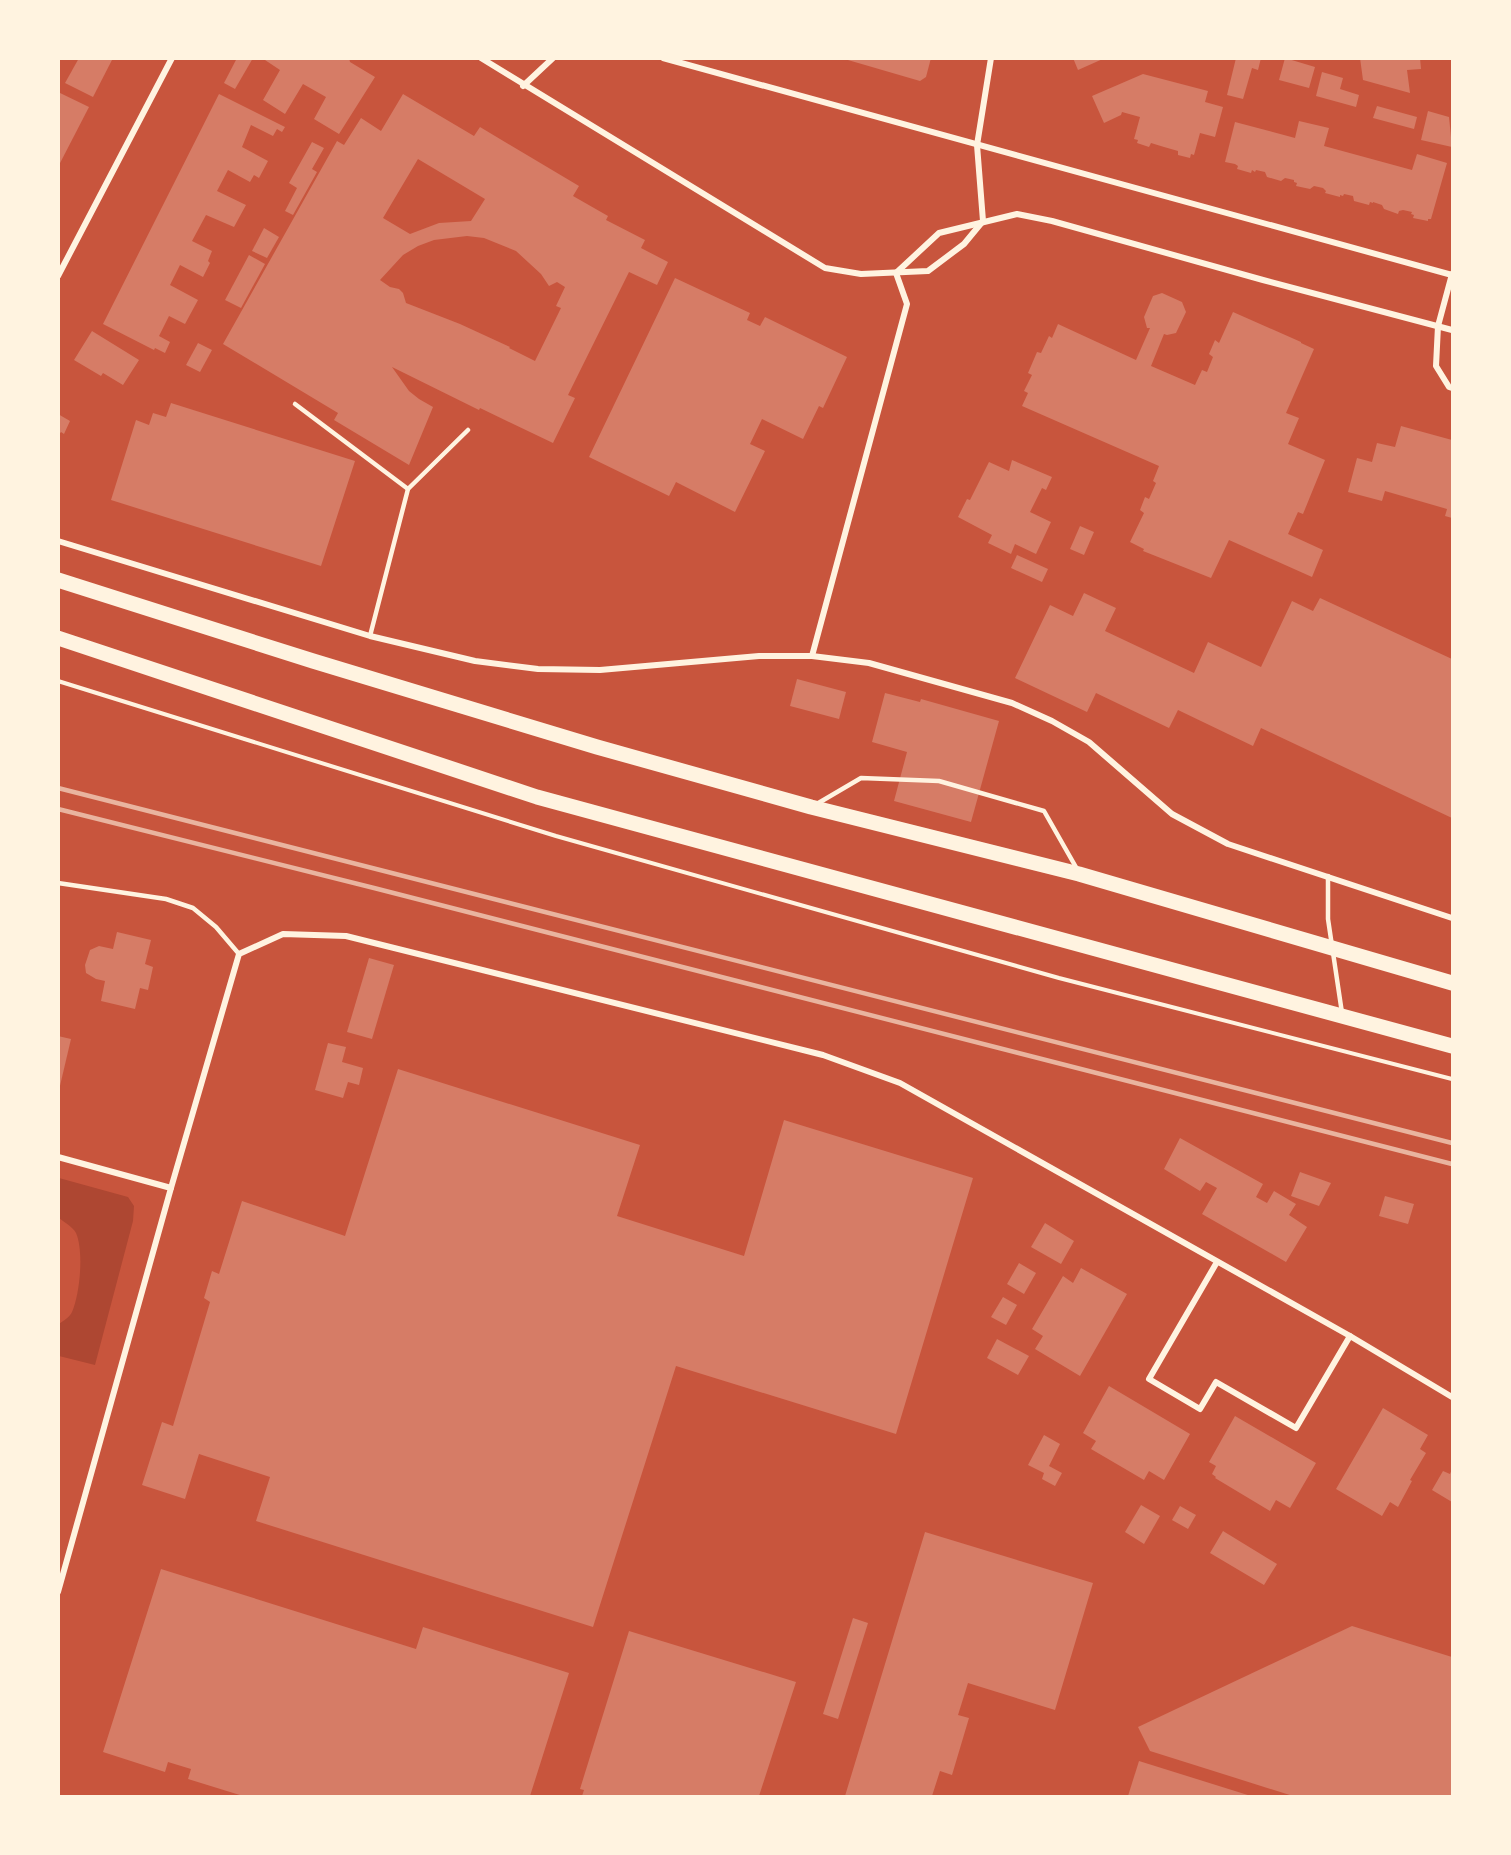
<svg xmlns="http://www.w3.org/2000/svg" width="1511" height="1855" font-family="'Work Sans',sans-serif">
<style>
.green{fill:#ae4732}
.building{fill:#d67c66;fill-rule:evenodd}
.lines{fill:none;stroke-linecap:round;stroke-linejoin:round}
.path{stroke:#fff3e0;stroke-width:4}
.service{stroke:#fff3e0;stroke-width:4.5}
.minor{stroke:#fff3e0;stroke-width:6}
.primary{stroke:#fff3e0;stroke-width:15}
.rail{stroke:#e9b49f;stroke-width:4.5}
</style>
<rect width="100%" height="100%" fill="#c8553d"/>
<path class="green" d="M59 1178 128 1197 134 1206 133 1221 95 1365 59 1356V1324C63 1321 70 1317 72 1312 80 1294 84 1251 76 1233 73 1227 64 1222 59 1218Z"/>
<g class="building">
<polygon points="79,58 113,58 93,97 65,83"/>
<polygon points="237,58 253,58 235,89 224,83"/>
<polygon points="262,58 349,58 350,62 375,77 339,134 314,119 326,97 303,84 285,114 263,100 280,70"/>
<polygon points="841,58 931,58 926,77 920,81"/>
<polygon points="1073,58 1105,58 1078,70"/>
<polygon points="1236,58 1261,58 1258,70 1252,68 1243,99 1227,95"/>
<polygon points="1285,58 1315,67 1309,88 1279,80"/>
<polygon points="1360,58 1420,58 1421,69 1407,70 1410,93 1363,80"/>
<polygon points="1322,72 1343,78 1340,89 1359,95 1356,107 1316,96"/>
<polygon points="1143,74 1208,91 1205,102 1223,107 1215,137 1200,133 1194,155 1191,154 1190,158 1178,155 1178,151 1164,147 1151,143 1149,147 1137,143 1138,140 1134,139 1140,117 1122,112 1121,115 1104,123 1092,96"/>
<polygon points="58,92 89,107 58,167"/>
<polygon points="219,94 285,127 282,132 277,129 273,136 251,125 242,147 268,161 259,178 254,175 250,182 228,170 217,191 246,205 234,227 206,215 192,241 212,251 208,261 210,263 203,277 180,265 170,285 198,300 185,324 169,316 159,336 170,342 165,353 155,348 154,350 103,324"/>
<path d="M403 94 474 136 480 127 579 186 573 196 608 216 606 220 645 240 641 248 668 262 657 285 629 272 568 395 575 398 553 443 480 408 479 410 392 367 409 391 419 399 433 407 409 465 334 420 338 413 223 344 337 141 344 145 361 118 381 131ZM418 159 485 199 471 221 439 223 410 234 383 218ZM467 236 484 238 516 251 541 274 549 286 557 282 565 287 556 306 561 308 535 361 509 348 510 347 460 324 406 303 403 293 399 289 390 287 380 280 403 255 418 246 434 240Z"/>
<polygon points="1377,106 1417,117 1414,129 1373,118"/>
<polygon points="1428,111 1449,117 1452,147 1421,140"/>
<polygon points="1299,121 1329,128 1324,146 1412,170 1417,154 1447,163 1431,219 1428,219 1428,221 1413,218 1414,215 1411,214 1412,212 1403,210 1399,211 1398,214 1384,209 1382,205 1373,202 1373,203 1370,202 1369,205 1354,201 1353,196 1344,194 1343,196 1340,195 1340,197 1325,193 1326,191 1323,188 1314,186 1310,189 1296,186 1297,183 1294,182 1294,180 1285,178 1281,181 1267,177 1265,172 1256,170 1255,172 1252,170 1251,173 1237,169 1238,166 1235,164 1225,162 1235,122 1295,138"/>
<polygon points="312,142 324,148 312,169 317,172 293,215 285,211 297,188 289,183"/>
<polygon points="264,228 279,237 267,258 252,251"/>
<polygon points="249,255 265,264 241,308 225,300"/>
<polygon points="675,278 750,313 747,320 760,326 765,317 847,357 823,408 819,406 803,439 762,419 750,444 765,451 735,512 676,482 669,496 589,457"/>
<polygon points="1162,293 1182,302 1186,312 1176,333 1167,335 1164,334 1151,366 1195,385 1202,370 1207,372 1213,357 1209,354 1215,340 1219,343 1233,312 1301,342 1301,343 1314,349 1286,413 1299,418 1288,444 1325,460 1303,514 1298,512 1288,534 1323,550 1312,577 1229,540 1211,578 1143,551 1144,549 1130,542 1144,513 1140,510 1145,497 1149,499 1156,483 1153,481 1159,466 1022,406 1028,393 1024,391 1032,375 1028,373 1037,352 1041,353 1049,336 1052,338 1058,324 1136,360 1150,328 1147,328 1144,317 1153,296"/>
<polygon points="92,331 139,360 123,385 103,373 101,376 74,360"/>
<polygon points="198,343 212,350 200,372 186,365"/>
<polygon points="171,403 355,461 321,566 111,500 136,420 149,425 153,413 166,417"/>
<polygon points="58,414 70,421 64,434 61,432 58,436"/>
<polygon points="1401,426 1452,440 1452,518 1445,516 1447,509 1385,491 1382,501 1348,492 1357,458 1372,462 1377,443 1395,447"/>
<polygon points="1012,460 1052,477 1046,490 1042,488 1030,512 1051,522 1036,554 1015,544 1011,554 988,543 992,535 958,517 967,499 970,500 989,462 1009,471"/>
<polygon points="1080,526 1094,532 1084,555 1070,549"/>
<polygon points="1017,555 1048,569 1042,582 1011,568"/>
<polygon points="1084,593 1116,608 1105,631 1194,673 1208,642 1261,667 1292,601 1313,611 1320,598 1452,659 1452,818 1261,728 1253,746 1178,710 1169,728 1096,693 1087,712 1015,678 1050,605 1073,616"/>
<polygon points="797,679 846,692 839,719 790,706"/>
<polygon points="885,693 920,702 921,699 999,721 971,822 894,801 907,752 872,742"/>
<polygon points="117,932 151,940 145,964 153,967 148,990 140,988 135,1009 101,1001 105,981 96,979 86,973 85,965 90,950 99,946 113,949"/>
<polygon points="369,958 394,965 372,1039 347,1032"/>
<polygon points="58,1036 71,1039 59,1090 58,1090"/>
<polygon points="328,1043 346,1047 342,1062 363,1068 359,1085 348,1082 343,1098 315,1090"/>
<polygon points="398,1069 640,1145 617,1216 744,1256 784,1120 973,1178 896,1434 676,1366 593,1627 256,1521 270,1477 199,1454 185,1499 142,1485 162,1422 173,1426 210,1302 204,1298 212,1271 219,1274 242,1201 345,1236"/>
<polygon points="1180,1138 1263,1184 1256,1197 1267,1203 1274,1191 1296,1204 1289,1215 1307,1227 1286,1262 1202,1214 1217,1188 1206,1182 1200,1191 1164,1169"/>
<polygon points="1300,1172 1331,1183 1319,1206 1291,1196"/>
<polygon points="1385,1196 1414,1204 1408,1224 1379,1216"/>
<polygon points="1045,1223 1074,1241 1061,1264 1031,1247"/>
<polygon points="1019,1263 1036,1273 1024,1294 1007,1284"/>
<polygon points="1081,1268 1127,1294 1080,1376 1035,1349 1043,1336 1032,1329 1063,1276 1073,1283"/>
<polygon points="1003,1297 1017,1305 1006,1325 991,1317"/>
<polygon points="997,1339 1029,1356 1018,1375 987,1358"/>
<polygon points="1109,1386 1190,1434 1164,1480 1149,1471 1144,1480 1091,1449 1096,1441 1083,1433"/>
<polygon points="1383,1408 1428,1435 1420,1449 1426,1453 1410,1480 1412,1481 1398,1507 1390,1502 1382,1516 1336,1489"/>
<polygon points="1235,1416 1316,1463 1290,1508 1276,1500 1270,1511 1215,1478 1216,1477 1212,1474 1216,1466 1209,1462"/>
<polygon points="1044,1435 1060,1444 1049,1466 1062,1473 1055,1486 1042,1479 1044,1473 1028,1465"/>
<polygon points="1452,1469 1452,1502 1432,1490 1443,1471 1450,1474"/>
<polygon points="1141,1505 1160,1516 1144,1544 1125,1532"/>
<polygon points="1180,1506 1196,1515 1188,1529 1172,1520"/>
<polygon points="1223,1531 1277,1564 1264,1585 1210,1553"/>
<polygon points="925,1532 1093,1583 1055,1710 968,1683 958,1715 969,1718 952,1775 940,1771 932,1796 845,1796"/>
<polygon points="161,1569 416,1649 423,1627 569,1673 530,1796 243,1796 188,1779 191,1769 168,1762 165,1772 103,1752"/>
<polygon points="853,1618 868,1623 838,1719 823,1714"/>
<polygon points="1352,1626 1452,1657 1452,1796 1293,1796 1150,1751 1138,1727"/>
<polygon points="629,1631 796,1682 759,1796 582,1796 584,1790 580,1789"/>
<polygon points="1139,1761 1251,1796 1128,1796"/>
</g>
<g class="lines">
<polyline class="path" points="58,681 556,836 1059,978 1452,1079"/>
<g class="service">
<polyline points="295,404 408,489"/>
<polyline points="370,636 408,489 468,430"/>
<polyline points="815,805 861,778 939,781 1044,811 1077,869"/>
<polyline points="1328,876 1328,919 1342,1013"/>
<polyline points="58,883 166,899 193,908 216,927 239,954"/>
</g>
<g class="minor">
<polyline points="481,58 825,268 861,274 928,271 964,244 983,221 977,145 991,58"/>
<polyline points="663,58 1452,275"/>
<polyline points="523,86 553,58"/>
<polyline points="896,273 939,233 1017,214 1052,221 1263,280 1452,330"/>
<polyline points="1452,274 1438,326 1436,366 1449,387 1452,388"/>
<polyline points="58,276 172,58"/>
<polyline points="58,541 370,636 475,661 538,669 600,670 759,656 812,656 869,663 1012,703 1052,721 1089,742 1172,814 1228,844 1452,918"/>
<polyline points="812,656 907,304 896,273"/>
<polyline points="58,1157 171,1188 58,1592"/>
<polyline points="171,1188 239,954 283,934 346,936 823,1055 900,1083 1350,1336 1452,1397"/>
<polyline points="1217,1262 1149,1379 1200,1409 1216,1382 1296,1428 1350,1336"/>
</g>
<g class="primary">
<polyline points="58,580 313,661 597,747 811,807 1079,874 1452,983"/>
<polyline points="58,638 537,797 1452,1046"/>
</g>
<g class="rail">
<polyline points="58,788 1452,1143"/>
<polyline points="58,809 374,888 1452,1164"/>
</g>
</g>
<rect width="1511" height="1855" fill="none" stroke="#fff3e0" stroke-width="120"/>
</svg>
